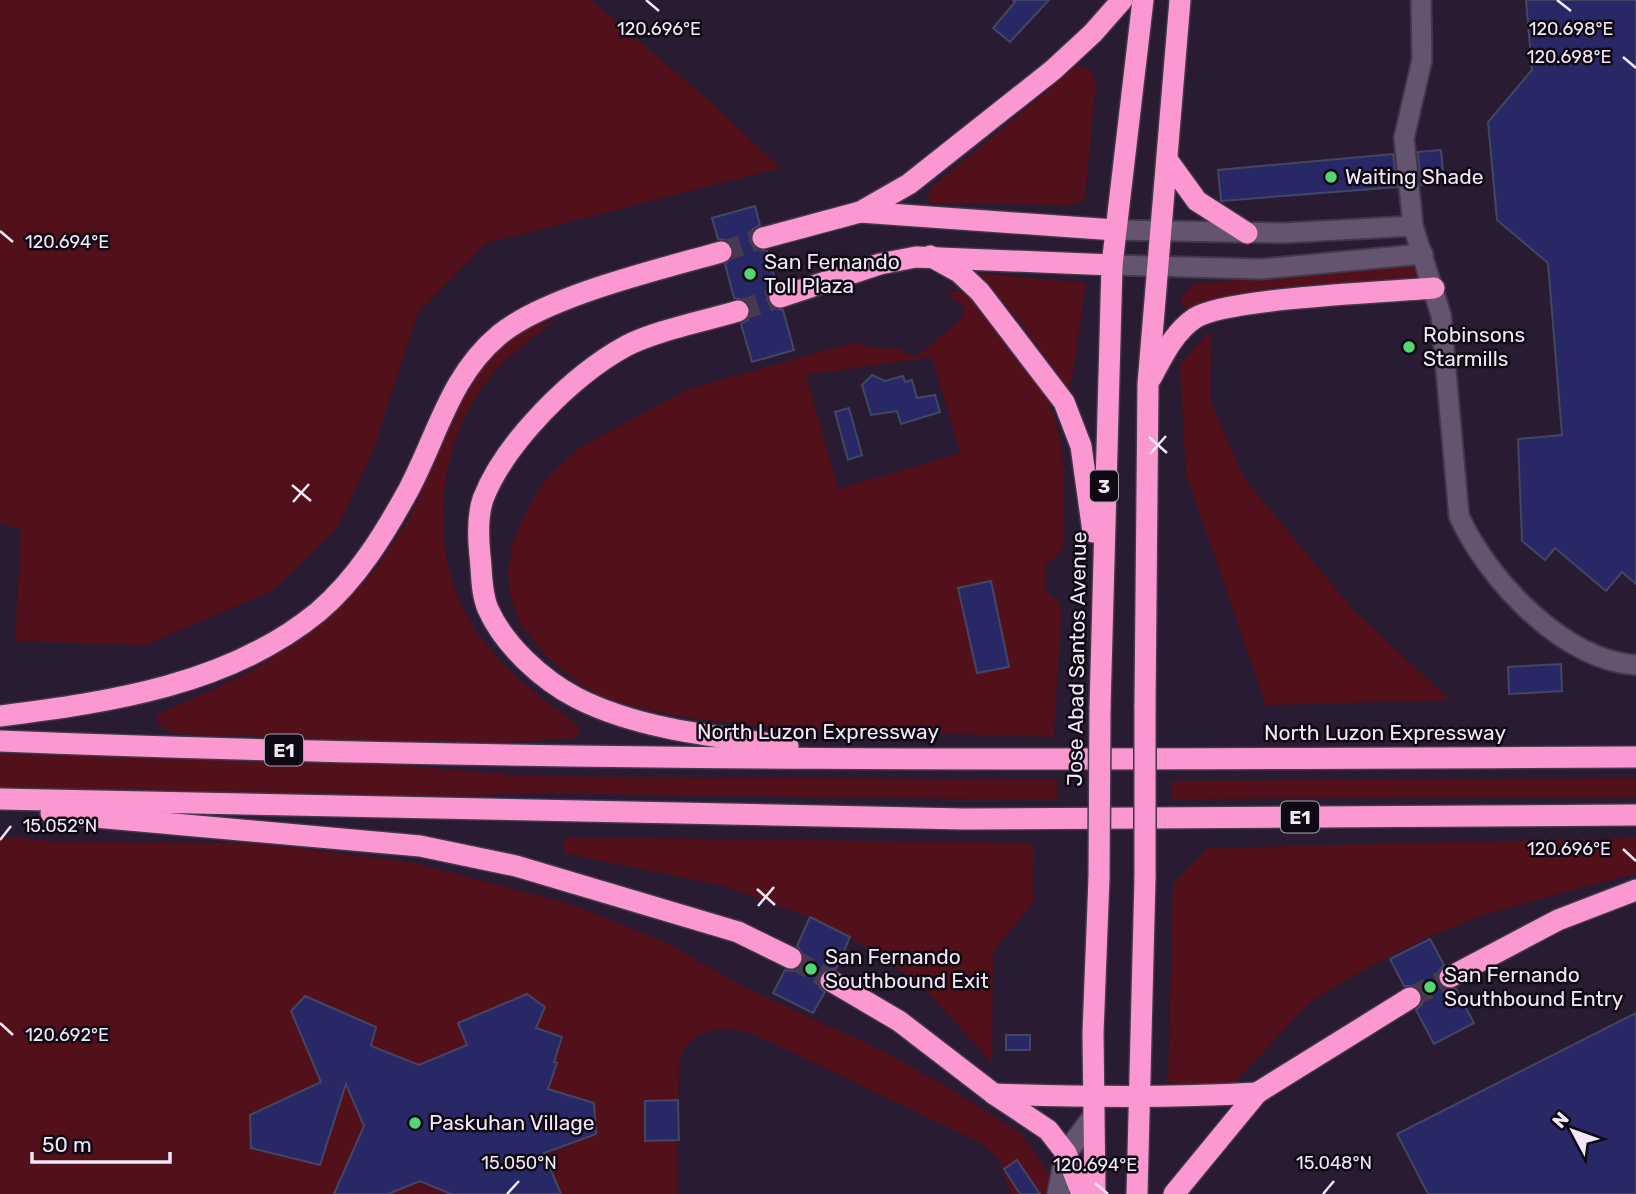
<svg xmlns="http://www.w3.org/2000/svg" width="1636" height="1194" font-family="Rubik,sans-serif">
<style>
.green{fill:#52101a;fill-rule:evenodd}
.building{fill:#292866;stroke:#434662;stroke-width:2}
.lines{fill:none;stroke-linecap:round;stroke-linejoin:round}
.highway-tunnel{stroke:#473a50;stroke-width:21;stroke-dasharray:21 10;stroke-linecap:butt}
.street-casing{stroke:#43374a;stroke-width:23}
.secondary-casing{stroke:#43374a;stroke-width:24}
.highway-casing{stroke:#43374a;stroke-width:24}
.street{stroke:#64546f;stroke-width:19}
.secondary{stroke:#64546f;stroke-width:21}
.highway{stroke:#fb98d2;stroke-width:21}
.highway-bridge-casing{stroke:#43374a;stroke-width:24;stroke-linecap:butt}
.highway-bridge{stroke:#fb98d2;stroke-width:21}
.ticks{fill:none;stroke:#f1e7f7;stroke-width:2.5}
.poi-dot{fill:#54d672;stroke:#0f0913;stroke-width:2.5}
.labels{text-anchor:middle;stroke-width:5;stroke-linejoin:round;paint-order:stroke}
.shield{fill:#0f0913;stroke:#ada4b3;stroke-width:2}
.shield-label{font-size:19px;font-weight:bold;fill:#f1e7f7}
.poi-label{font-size:21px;fill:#f1e7f7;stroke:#0f0913;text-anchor:start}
.street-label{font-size:21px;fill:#f1e7f7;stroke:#0f0913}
.ticks-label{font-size:18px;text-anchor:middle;fill:#f1e7f7;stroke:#0f0913;stroke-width:5;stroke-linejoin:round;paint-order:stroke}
</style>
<rect width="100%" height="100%" fill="#291b32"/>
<g class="green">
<polygon points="0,0 591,0 706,98 781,168 486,243 418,313 372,454 337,528 272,591 146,645 15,641 21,530 0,523"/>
<polygon points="1078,65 1090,70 1096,83 1085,199 1070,205 931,203 927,198 932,187"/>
<polygon points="1416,264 1421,274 1416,277 1272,288 1260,296 1189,311 1181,305 1182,295 1194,284"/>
<polygon points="979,273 1086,283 1070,391 1024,327"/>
<path d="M963 291 974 294C999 328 1031 362 1048 400 1069 447 1064 500 1063 550L1046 564 1045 589 1059 603 1061 612 1054 737 785 729 689 718 644 709 602 697 578 683 545 655 520 624 510 595 508 570 514 539 535 494 553 472 579 448 688 389 848 344C865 340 877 353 894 347L916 357 960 320 965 307 945 292ZM932 357 960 453 838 489 806 375Z"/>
<path d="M558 318C533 337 507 356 487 381 431 453 426 572 486 644 503 665 522 683 543 699 556 709 569 716 580 729L575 738 485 744 176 734 158 725V714L242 676 295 644 343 605 374 571 409 519 470 383 495 351 531 328Z"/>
<polygon points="1211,330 1210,400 1244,478 1353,610 1450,700 1266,705 1186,474 1180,365"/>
<polygon points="0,754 339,759 520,776 1058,780 1057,800 524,793 372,800 0,790"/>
<polygon points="1636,778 1636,797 1171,799 1171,781"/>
<path d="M0 836 58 842 257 843 415 863 571 904 665 942 748 989 883 1051 949 1088 1021 1133 1049 1174V1194H1011L999 1159 979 1142 753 1034C722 1025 695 1027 679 1058L677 1194H0Z"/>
<polygon points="565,837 1034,843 1033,903 993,951 992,1063 920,984 866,947 807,916 724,886 563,853"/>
<polygon points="1636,838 1636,873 1486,914 1428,937 1347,979 1309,1003 1233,1084 1179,1088 1168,1080 1173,884 1207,848"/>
</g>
<g class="building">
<polygon points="1013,0 1049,0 1010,42 993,28 1015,2"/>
<polygon points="1526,0 1636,0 1636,584 1622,572 1606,591 1555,548 1545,560 1522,541 1518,439 1562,435 1548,263 1497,220 1488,122 1532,70"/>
<polygon points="1441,150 1444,183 1421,185 1418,152"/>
<polygon points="1393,154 1397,187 1221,201 1218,170"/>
<polygon points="755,206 760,225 753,229 750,241 754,248 767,251 776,284 770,289 767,300 772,307 783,310 794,350 752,362 741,324 748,320 751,308 747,301 734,298 725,264 733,256 733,248 725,240 718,239 712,218"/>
<polygon points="872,375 885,381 903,376 905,382 912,380 917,398 935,395 940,412 901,424 897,411 871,415 862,385"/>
<polygon points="849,408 862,455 848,460 835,412"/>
<polygon points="991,581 1009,667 977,673 958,588"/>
<polygon points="1561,664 1562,691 1509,694 1508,667"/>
<polygon points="810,917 850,937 836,969 825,969 819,975 819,987 825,992 813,1013 773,993 785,970 793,971 802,964 804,956 797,946"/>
<polygon points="1430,939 1444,965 1439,971 1438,982 1444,988 1456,989 1474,1023 1434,1044 1416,1010 1422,1004 1421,992 1416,986 1404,986 1390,959"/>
<polygon points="527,994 545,1007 536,1028 562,1037 554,1062 557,1063 548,1089 594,1103 596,1134 544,1153 561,1194 451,1194 420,1181 388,1194 334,1194 364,1126 346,1084 320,1165 251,1148 250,1115 321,1082 291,1011 305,996 376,1027 371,1046 419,1065 467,1045 458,1023"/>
<polygon points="1636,1013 1636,1194 1428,1194 1397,1134"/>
<rect x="1006" y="1035" width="24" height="15"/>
<polygon points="678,1100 679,1140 645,1141 645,1101"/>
<polygon points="1017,1160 1040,1194 1020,1194 1004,1169"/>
</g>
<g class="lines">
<g class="highway-tunnel">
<polyline points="721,252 763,238"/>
<polyline points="738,311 780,297"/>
<polyline points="791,958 831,981"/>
<polyline points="1410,998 1450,977"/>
</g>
<defs>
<g id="street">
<path d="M1421 0 1422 60 1404 138 1413 226 1441 315 1459 516C1488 580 1563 660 1636 665"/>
<polyline points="1115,230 1283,233 1413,226"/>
<polyline points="1112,265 1261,269 1423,254"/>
</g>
<polyline id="secondary" points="1058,1194 1066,1153 1094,1116"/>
<g id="highway">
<polyline points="1168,161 1197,201 1247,233"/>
<polyline points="860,212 1115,230"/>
<polyline points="763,238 860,212 909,184 1053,70 1093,33 1122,0"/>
<polyline points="930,256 959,272 980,292 1064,402 1081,446 1093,532"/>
<polyline points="780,297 880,264 916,257 1112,265"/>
<path d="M738 311C705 321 654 331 626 346 573 375 505 442 483 499 477 517 478 537 480 556 482 573 481 593 488 609 504 645 542 680 577 698 640 730 719 737 788 746"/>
<path d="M1151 378C1163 356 1174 332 1195 318 1226 298 1389 292 1434 288"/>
<polyline points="1145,707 1148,384 1180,0"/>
<polyline points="1100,708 1112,265 1143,0"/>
<path d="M0 716C110 702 229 685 318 612 357 579 385 533 409 489 438 434 450 376 499 335 546 296 661 269 721 252"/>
<path d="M0 741C545 763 1091 760 1636 757"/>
<polyline points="0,799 964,819 1636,815"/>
<polyline points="51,813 420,846 516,866 617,896 738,932 791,958"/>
<polyline points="1450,977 1558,920 1636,890"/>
<polyline points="831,981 899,1021 994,1094 1048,1130 1066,1153 1082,1194"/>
<path d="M994 1094C1082 1097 1170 1098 1257 1093"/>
<polyline points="1095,1194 1093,1033 1099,878"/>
<polyline points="1137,1194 1145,878"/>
<polyline points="1174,1194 1257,1093 1410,998"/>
</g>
</defs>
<use href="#street" class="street-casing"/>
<use href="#secondary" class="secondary-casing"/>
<use href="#highway" class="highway-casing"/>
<use href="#street" class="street"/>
<use href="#secondary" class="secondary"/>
<use href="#highway" class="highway"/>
<defs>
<g id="highway-bridge">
<polyline points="1099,878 1100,708"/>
<polyline points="1145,878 1145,707"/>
</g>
</defs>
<use href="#highway-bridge" class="highway-bridge-casing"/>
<use href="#highway-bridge" class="highway-bridge"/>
</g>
<path class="ticks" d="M646 0 659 11M1557 0 1571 11M1623 57 1636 68M0 231 13 242M1149 437 1167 453M1150 454 1166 436M292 485 311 501M293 502 309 484M0 840 11 826M1623 849 1636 861M757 889 775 905M758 906 774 887M0 1023 13 1035M1095 1183 1108 1194M507 1194 519 1181M1323 1194 1334 1181"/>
<g class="poi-dot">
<circle cx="1331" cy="177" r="7"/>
<circle cx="750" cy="274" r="7"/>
<circle cx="1409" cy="347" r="7"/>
<circle cx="811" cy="969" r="7"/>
<circle cx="1430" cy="987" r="7"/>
<circle cx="415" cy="1123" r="7"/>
</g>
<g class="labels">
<g class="shield">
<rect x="1090" y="470.5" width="28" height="31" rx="5"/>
<rect x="265" y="734.5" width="38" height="31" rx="5"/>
<rect x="1281" y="801.5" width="38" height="31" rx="5"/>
</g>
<g class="shield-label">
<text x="1104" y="493">3</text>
<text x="284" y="757">E1</text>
<text x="1300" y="824">E1</text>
</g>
<g class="poi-label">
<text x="1345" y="184">Waiting Shade</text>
<text x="764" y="269">San Fernando<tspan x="764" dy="24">Toll Plaza</tspan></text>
<text x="1423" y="342">Robinsons<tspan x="1423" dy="24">Starmills</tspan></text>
<text x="825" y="964">San Fernando<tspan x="825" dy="24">Southbound Exit</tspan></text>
<text x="1444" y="982">San Fernando<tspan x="1444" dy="24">Southbound Entry</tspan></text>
<text x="429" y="1130">Paskuhan Village</text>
</g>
<g class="street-label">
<text transform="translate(1077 659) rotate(-89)" y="7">Jose Abad Santos Avenue</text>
<text x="818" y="739">North Luzon Expressway</text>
<text x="1385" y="740">North Luzon Expressway</text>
</g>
</g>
<g class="ticks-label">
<text x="1571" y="35">120.698°E</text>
<text x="659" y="35">120.696°E</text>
<text x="1569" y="63">120.698°E</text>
<text x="67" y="248">120.694°E</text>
<text x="60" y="832">15.052°N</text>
<text x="1569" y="855">120.696°E</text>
<text x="67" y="1041">120.692°E</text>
<text x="519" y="1169">15.050°N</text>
<text x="1334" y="1169">15.048°N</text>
<text x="1095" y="1171">120.694°E</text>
</g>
<g transform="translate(1573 1131) rotate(311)" stroke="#0f0913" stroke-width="5" paint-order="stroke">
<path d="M0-5L12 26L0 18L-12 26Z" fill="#f1e7f7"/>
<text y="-10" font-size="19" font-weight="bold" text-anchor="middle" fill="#f1e7f7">N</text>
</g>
<path d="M32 1152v10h138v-10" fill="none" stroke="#f1e7f7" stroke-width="3.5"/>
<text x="42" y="1152" font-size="21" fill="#f1e7f7" stroke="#0f0913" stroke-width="5" paint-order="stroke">50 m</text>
</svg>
